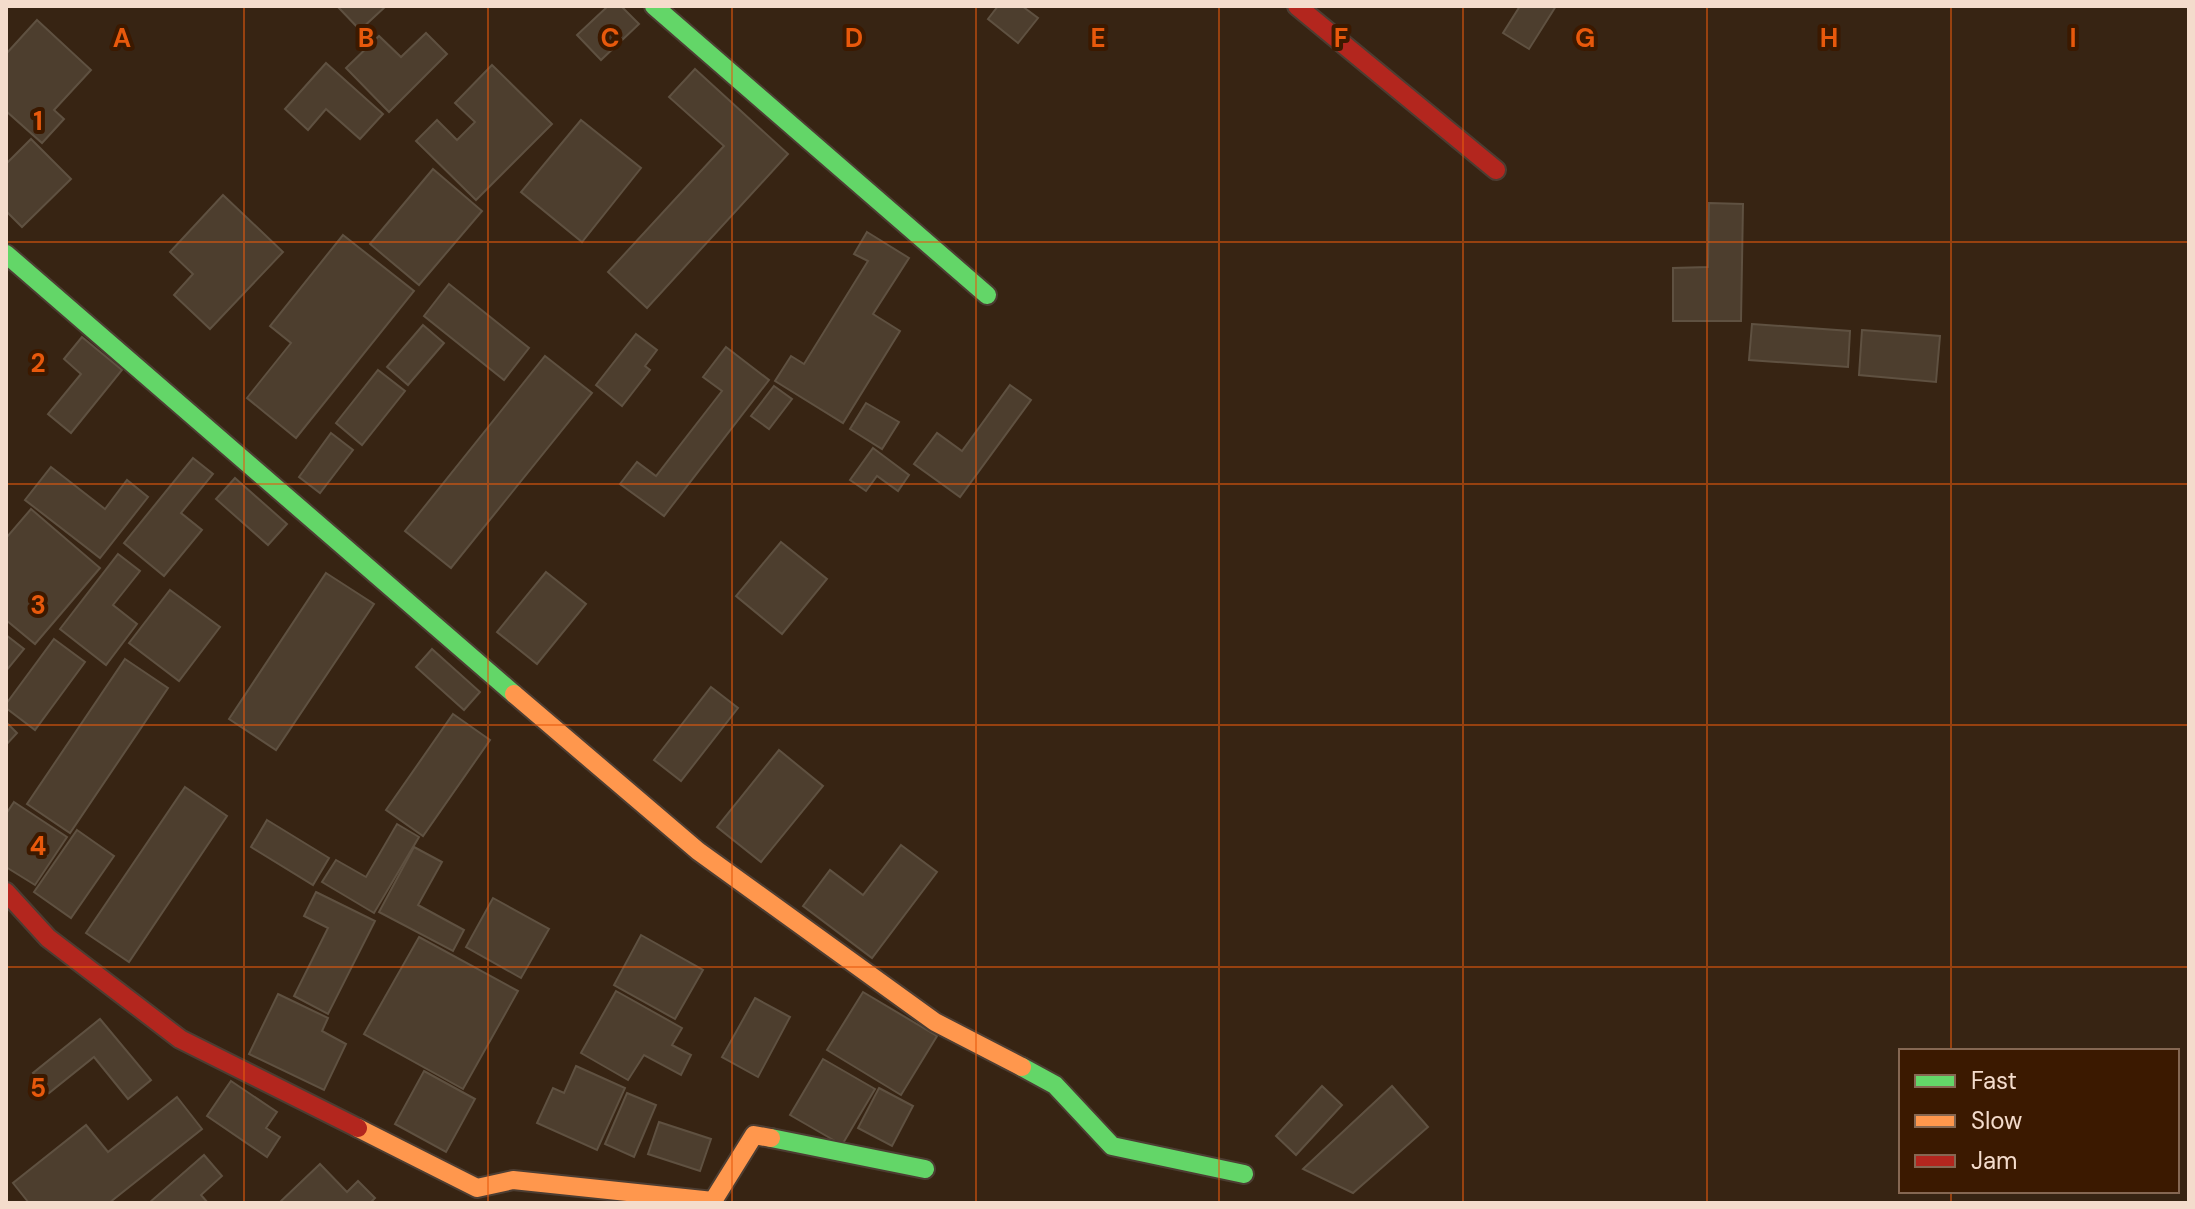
<svg xmlns="http://www.w3.org/2000/svg" width="2195" height="1209" font-family="'DM Sans',sans-serif">
<style>
.building{fill:#4d3e2e;stroke:#5f5141;stroke-width:2}
.lines{fill:none;stroke-linecap:round;stroke-linejoin:round}
.fast-casing{stroke:#4c3d32;stroke-width:22}
.slow-casing{stroke:#4c3d32;stroke-width:22}
.jam-casing{stroke:#4c3d32;stroke-width:22}
.fast{stroke:#63d668;stroke-width:18}
.slow{stroke:#ff974d;stroke-width:18}
.jam{stroke:#b3261e;stroke-width:18}
.grid{fill:none;stroke:#e8590c;stroke-width:2;stroke-opacity:0.55}
.grid-label{font-size:26px;text-anchor:middle;font-weight:bold;fill:#e8590c;stroke:#3b1900;stroke-width:8;stroke-linejoin:round;paint-order:stroke}
</style>
<rect width="100%" height="100%" fill="#372413"/>
<g class="building">
<polygon points="337,6 386,6 360,30"/>
<polygon points="608,6 621,6 639,24 601,60 577,35"/>
<polygon points="998,6 1022,6 1038,18 1018,43 988,19"/>
<polygon points="1520,6 1556,6 1529,49 1503,33"/>
<polygon points="37,20 91,70 54,110 64,119 42,143 6,111 6,54"/>
<polygon points="426,33 447,54 389,112 346,68 379,36 401,57"/>
<polygon points="326,63 383,114 360,139 326,109 308,130 285,109"/>
<polygon points="492,65 552,124 476,200 416,141 437,120 457,140 475,122 455,103"/>
<polygon points="695,69 788,154 647,308 608,272 724,146 669,97"/>
<polygon points="581,120 641,168 582,242 521,192"/>
<polygon points="31,139 71,179 22,227 6,211 6,164"/>
<polygon points="433,169 482,211 419,285 370,244"/>
<polygon points="223,195 283,252 210,329 174,295 193,274 170,252"/>
<polygon points="1709,203 1743,204 1741,321 1673,321 1673,268 1708,267"/>
<polygon points="867,232 909,258 873,314 900,331 843,423 775,381 791,356 804,364 868,261 854,254"/>
<polygon points="343,235 414,291 296,438 247,398 291,343 270,326"/>
<polygon points="449,284 529,348 504,380 424,316"/>
<polygon points="1752,324 1850,331 1848,367 1749,360"/>
<polygon points="423,325 444,343 408,385 387,367"/>
<polygon points="1862,330 1940,336 1936,382 1859,375"/>
<polygon points="636,334 657,350 645,366 650,370 622,406 596,385"/>
<polygon points="82,337 122,370 71,433 48,414 81,374 64,359"/>
<polygon points="726,347 769,380 664,516 620,484 637,462 656,476 722,391 703,377"/>
<polygon points="545,356 592,393 451,568 405,531"/>
<polygon points="378,370 405,391 362,445 336,423"/>
<polygon points="1010,385 1031,400 960,497 914,464 937,433 962,451"/>
<polygon points="774,386 792,399 769,429 751,416"/>
<polygon points="866,403 899,422 882,449 850,429"/>
<polygon points="331,433 353,450 320,493 299,477"/>
<polygon points="873,448 909,475 898,491 877,476 866,491 850,480"/>
<polygon points="193,458 213,474 181,513 202,530 164,576 124,543"/>
<polygon points="51,467 105,509 127,480 148,497 100,558 25,500"/>
<polygon points="235,478 287,524 268,545 216,499"/>
<polygon points="31,509 100,568 35,644 6,620 6,538"/>
<polygon points="781,542 827,579 782,634 736,596"/>
<polygon points="118,554 140,571 113,605 137,624 106,665 60,629"/>
<polygon points="546,572 586,604 537,664 497,632"/>
<polygon points="326,573 374,604 276,750 229,719"/>
<polygon points="170,590 220,627 179,681 129,643"/>
<polygon points="6,635 24,649 6,671"/>
<polygon points="54,639 85,662 35,730 6,708 6,704"/>
<polygon points="432,649 480,692 464,710 416,667"/>
<polygon points="125,659 168,688 70,833 27,804"/>
<polygon points="711,687 738,708 681,781 654,760"/>
<polygon points="453,714 490,740 423,836 386,810"/>
<polygon points="6,722 17,733 6,745"/>
<polygon points="779,750 823,786 761,862 717,827"/>
<polygon points="185,787 227,816 129,962 86,933"/>
<polygon points="14,802 67,837 35,885 6,867 6,814"/>
<polygon points="267,820 329,858 313,885 251,847"/>
<polygon points="397,824 419,837 374,913 322,882 336,860 366,877"/>
<polygon points="77,830 114,856 71,918 34,892"/>
<polygon points="901,845 937,872 872,958 803,906 830,870 863,895"/>
<polygon points="414,847 442,862 418,905 464,930 453,951 379,912"/>
<polygon points="316,892 375,921 328,1014 294,996 328,928 304,916"/>
<polygon points="493,898 549,929 521,978 466,947"/>
<polygon points="641,935 703,970 675,1019 614,985"/>
<polygon points="419,937 518,991 463,1089 364,1034"/>
<polygon points="616,991 682,1028 672,1045 691,1055 681,1075 644,1055 628,1080 581,1053"/>
<polygon points="863,992 937,1036 901,1095 827,1050"/>
<polygon points="278,994 328,1018 322,1031 346,1044 324,1090 249,1054"/>
<polygon points="755,998 790,1017 758,1077 722,1057"/>
<polygon points="100,1019 151,1080 128,1099 94,1057 49,1093 33,1073"/>
<polygon points="823,1059 875,1089 842,1145 790,1115"/>
<polygon points="576,1066 625,1088 597,1150 537,1123 553,1088 564,1093"/>
<polygon points="424,1071 475,1099 446,1152 395,1124"/>
<polygon points="231,1081 277,1112 266,1128 280,1137 267,1157 207,1116"/>
<polygon points="1322,1086 1342,1105 1296,1155 1276,1136"/>
<polygon points="1392,1086 1428,1127 1353,1193 1303,1169"/>
<polygon points="879,1088 913,1106 892,1146 858,1128"/>
<polygon points="627,1093 656,1105 634,1157 605,1144"/>
<polygon points="177,1097 202,1129 109,1203 29,1203 13,1183 86,1125 108,1152"/>
<polygon points="659,1122 711,1139 700,1171 648,1154"/>
<polygon points="204,1155 222,1176 201,1195 208,1203 149,1203"/>
<polygon points="320,1164 347,1192 358,1181 375,1198 370,1203 279,1203"/>
</g>
<g class="lines">
<defs>
<g id="fast">
<polyline points="654,6 987,295"/>
<polyline points="6,254 514,694"/>
<polyline points="1022,1067 1055,1085 1112,1146 1244,1174"/>
<polyline points="771,1138 925,1169"/>
</g>
<g id="slow">
<polyline points="514,694 698,851 935,1022 1022,1067"/>
<polyline points="358,1128 477,1188 513,1180 713,1201 754,1135 771,1138"/>
</g>
<g id="jam">
<polyline points="1297,6 1496,170"/>
<polyline points="6,892 48,938 180,1039 358,1128"/>
</g>
</defs>
<use href="#fast" class="fast-casing"/>
<use href="#slow" class="slow-casing"/>
<use href="#jam" class="jam-casing"/>
<use href="#fast" class="fast"/>
<use href="#slow" class="slow"/>
<use href="#jam" class="jam"/>
</g>
<path class="grid" d="M244 6V1203M488 6V1203M732 6V1203M976 6V1203M1219 6V1203M1463 6V1203M1707 6V1203M1951 6V1051M6 242H2189M6 484H2189M6 725H2189M6 967H2189M1951 1191V1203"/>
<g class="grid-label">
<text x="122" y="47">A</text>
<text x="366" y="47">B</text>
<text x="610" y="47">C</text>
<text x="854" y="47">D</text>
<text x="1098" y="47">E</text>
<text x="1341" y="47">F</text>
<text x="1585" y="47">G</text>
<text x="1829" y="47">H</text>
<text x="2073" y="47">I</text>
<text x="38" y="130">1</text>
<text x="38" y="372">2</text>
<text x="38" y="614">3</text>
<text x="38" y="855">4</text>
<text x="38" y="1097">5</text>
</g>
<rect width="2195" height="1209" fill="none" stroke="#f4dccc" stroke-width="16"/>
<rect x="1899" y="1049" width="280" height="144" fill="#3b1900" stroke="#856752" stroke-width="2"/>
<rect x="1915" y="1075" width="40" height="12" fill="#63d668" stroke="#856752" stroke-width="2"/>
<text x="1971" y="1089" font-size="24" fill="#f4dccc">Fast</text>
<rect x="1915" y="1115" width="40" height="12" fill="#ff974d" stroke="#856752" stroke-width="2"/>
<text x="1971" y="1129" font-size="24" fill="#f4dccc">Slow</text>
<rect x="1915" y="1155" width="40" height="12" fill="#b3261e" stroke="#856752" stroke-width="2"/>
<text x="1971" y="1169" font-size="24" fill="#f4dccc">Jam</text>
</svg>
